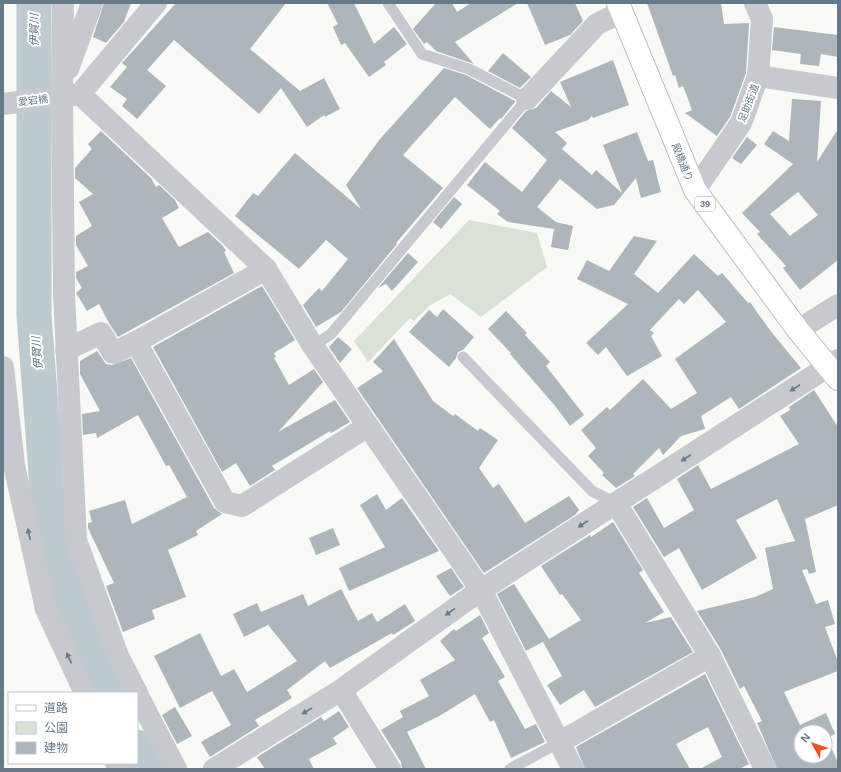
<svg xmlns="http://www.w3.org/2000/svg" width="841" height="772" font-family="Helvetica,'Noto Sans JP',sans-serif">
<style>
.green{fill:#dae1d7}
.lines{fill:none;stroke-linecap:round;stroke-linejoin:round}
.river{stroke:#bdcace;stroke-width:35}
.building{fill:#adb6bb;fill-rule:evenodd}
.primary-casing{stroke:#b9bdc1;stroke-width:24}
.service{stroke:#c6cace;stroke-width:11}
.minor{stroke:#c6cace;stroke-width:22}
.primary{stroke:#fff;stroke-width:22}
.oneway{fill:#667989}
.labels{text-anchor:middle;stroke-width:4;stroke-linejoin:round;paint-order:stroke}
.shield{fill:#fff;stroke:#94a1ac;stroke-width:1}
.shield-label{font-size:9px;font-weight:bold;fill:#667989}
.street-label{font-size:10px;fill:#667989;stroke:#fff}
.water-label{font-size:11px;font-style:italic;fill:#5d747d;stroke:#fff}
</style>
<rect width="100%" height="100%" fill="#f9f9f6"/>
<polygon class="green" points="469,220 537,233 547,267 481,317 450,294 429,306 414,321 410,318 368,362 354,341"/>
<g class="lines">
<g class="river">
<polyline points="34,3 34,315 48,500 64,588 98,673 109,693"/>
<polyline points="137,747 148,769"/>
</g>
</g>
<g class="building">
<polygon points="104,3 131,3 124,22 106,43 93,37"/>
<polygon points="176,3 286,3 250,49 300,91 324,78 340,109 325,117 324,115 307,127 281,88 259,114 174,40 147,70 166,86 137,119 122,106 127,99 110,87 127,67 122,63"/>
<polygon points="327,3 354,3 374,44 394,27 407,44 384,62 386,65 369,77 345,43 341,45 333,27 338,24"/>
<polygon points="436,3 452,3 457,12 471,3 518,3 455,42 474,64 436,51 427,42 424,44 413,29"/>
<polygon points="527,3 575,3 583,21 570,35 545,45"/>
<polygon points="647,3 721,3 724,24 749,23 746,73 730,117 717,136 685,113 692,110 683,86 679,88 675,75 673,76"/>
<polygon points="774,27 838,35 838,57 821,54 819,66 800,64 801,54 772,50"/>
<polygon points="503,53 531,77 520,88 488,71"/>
<polygon points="613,60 629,105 593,118 592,116 588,120 555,132 567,143 562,149 592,175 596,170 622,193 603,145 637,132 648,161 653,160 661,192 641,198 636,178 614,205 597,209 560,179 537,207 556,222 573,226 568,250 551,247 554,229 508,222 497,214 500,211 467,185 485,162 522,192 547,160 512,128 526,111 536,108 551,91 571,107 560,82"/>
<polygon points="444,68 466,75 515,101 515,102 501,119 500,118 490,129 455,97 403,155 443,188 396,243 397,244 341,312 316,327 303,305 319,288 322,291 348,259 326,240 299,269 235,216 253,193 258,196 295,153 361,209 346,185 380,139"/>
<path d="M792 99 821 101 817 162 838 129V260L800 290 783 268 786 266 757 234 760 232 742 213 793 164 764 144 773 131 789 141ZM798 192 818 215 790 236 770 214Z"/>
<polygon points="101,131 151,178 156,187 159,185 175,200 179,208 162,218 179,247 208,232 223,246 226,251 224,252 234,273 118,337 109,323 99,304 87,311 76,293 82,288 76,278 76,272 88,266 76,245 76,236 92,226 79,202 93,194 75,178 75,168 92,149 88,144"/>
<polygon points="747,137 757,145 741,164 732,158"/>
<polygon points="454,197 462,204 441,229 433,222"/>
<polygon points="634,236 657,241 634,274 658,293 694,254 718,276 722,273 748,303 750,302 769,329 801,368 739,409 731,397 701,416 705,429 681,436 663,455 659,448 633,474 635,476 616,488 602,475 604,473 588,456 596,448 581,430 607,407 610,410 643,379 671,409 697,393 675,359 726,322 698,290 684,304 679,299 650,330 654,333 651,336 662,356 627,376 606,347 598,355 586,343 628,304 577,279 587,260 609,271"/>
<polygon points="408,253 418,262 392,291 386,284 378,288"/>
<polygon points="262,286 295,340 274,353 276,357 274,358 289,385 314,369 323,382 278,432 335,400 350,422 331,433 330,431 272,466 275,470 250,486 236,463 222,472 153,347"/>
<polygon points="443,309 474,337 463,350 458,352 456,358 449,367 409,332 429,310 437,317"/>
<polygon points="506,311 527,333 525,335 550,362 546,366 584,415 570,426 556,407 510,354 511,353 488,329"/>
<polygon points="338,337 352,349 340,363 329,347"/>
<polygon points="394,339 433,401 453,416 455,414 478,431 480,428 498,440 479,468 493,488 499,484 525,523 569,496 579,510 575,515 484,573 357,388 383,371 373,362"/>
<polygon points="97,351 106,364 112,365 131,358 214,508 222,514 196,531 198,535 168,550 186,597 152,610 155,619 123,632 106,586 114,583 88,528 88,523 92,522 89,511 125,500 132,524 187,497 169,465 166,466 138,415 97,438 96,433 83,435 82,414 100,411 80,374 80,361"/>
<path d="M814 390 838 427V505L805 519 816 572 809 574 807 569 802 570 816 604 828 600 835 624 825 627 838 662V671L784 692 800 725 826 713 835 734 827 738 838 763V769H777L757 723 762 721 744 686 740 689 721 650 697 611 755 597 773 589 765 548 795 541 777 499 736 520 757 558 702 590 679 548 664 557 633 507 647 498 664 528 694 510 677 479 698 465 711 489 799 444 780 416 790 410 789 407ZM801 732H825V756H801Z"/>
<polygon points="377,494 386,510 402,498 439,551 349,591 339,568 385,547 360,505"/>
<polygon points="613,522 643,570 639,573 664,612 645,623 671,617 693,652 595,707 584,690 560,705 547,685 562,676 543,642 548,639 526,651 497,594 514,584 549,639 581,620 562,594 560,595 541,566 590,535 591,537"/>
<polygon points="333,528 340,545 316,555 309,538"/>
<polygon points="451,568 464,587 450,596 436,576"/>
<polygon points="341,589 358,621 372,613 377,622 405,604 415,621 393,635 392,633 330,668 325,661 287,690 292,698 255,720 259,726 210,757 201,742 231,725 212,691 180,708 154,656 200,633 221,676 234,669 247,692 297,661 265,621 268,625 244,637 233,614 257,603 261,612 303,594 308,606"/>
<polygon points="480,615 489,633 482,638 505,677 498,681 525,729 536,724 545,742 511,758 494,720 490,722 475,694 441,715 407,732 426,769 402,769 401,762 381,730 403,717 400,711 429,696 420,680 455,660 440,641 454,629 456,631"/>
<polygon points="705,674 749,764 739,769 700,769 722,757 708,727 676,744 690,769 585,769 576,747"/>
<polygon points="175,707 192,736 177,744 162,715"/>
<polygon points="339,711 349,727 333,738 337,744 309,759 314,769 265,769 257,757 321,717 324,721"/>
</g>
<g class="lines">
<defs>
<polyline id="primary" points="618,3 695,190 798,330 838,379"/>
</defs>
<use href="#primary" class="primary-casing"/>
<g class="service">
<polyline points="313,346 331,334 527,99 469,69 422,54 388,3"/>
<polyline points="463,357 592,491 616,503"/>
<polyline points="510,769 560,742"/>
</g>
<g class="minor">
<polyline points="63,3 62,96 64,294 76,540 118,656 137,693"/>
<polyline points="68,69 92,3"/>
<polyline points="758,76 838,88"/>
<polyline points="80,94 266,269 313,346 481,590 573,769"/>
<polyline points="527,99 597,24 622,12"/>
<polyline points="3,104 80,94 156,3"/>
<polyline points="695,190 741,123 758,76 762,19 755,3"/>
<polyline points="266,269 136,342 225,502 242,506 368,426"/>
<polyline points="798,330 838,305"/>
<polyline points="66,350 101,333 113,353 136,342"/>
<polyline points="3,367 14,465 46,609 85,693"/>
<polyline points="616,503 710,656 765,769"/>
<polyline points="341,690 390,769"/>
<polyline points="137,694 176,769"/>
<polyline points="560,742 710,656"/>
<polyline points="116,763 119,769"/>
<polyline points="214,769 341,690 481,590 838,360"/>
</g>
<use href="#primary" class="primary"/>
</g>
<defs><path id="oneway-solid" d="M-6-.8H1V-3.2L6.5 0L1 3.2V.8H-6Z"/></defs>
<g class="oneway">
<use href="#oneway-solid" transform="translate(795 388) rotate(147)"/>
<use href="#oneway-solid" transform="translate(686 458) rotate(147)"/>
<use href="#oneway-solid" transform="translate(583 524) rotate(147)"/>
<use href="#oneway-solid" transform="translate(29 534) rotate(-103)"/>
<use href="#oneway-solid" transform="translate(450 612) rotate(144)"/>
<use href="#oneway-solid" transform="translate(69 658) rotate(-115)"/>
<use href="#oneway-solid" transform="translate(307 711) rotate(148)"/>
</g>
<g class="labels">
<rect class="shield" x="695" y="197" width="20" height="14" rx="3"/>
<g class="shield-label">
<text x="705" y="207">39</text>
</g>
<g class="street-label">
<text transform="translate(33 100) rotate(-7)" y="4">愛宕橋</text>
<text transform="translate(748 103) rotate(-69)" y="4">足助街道</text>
<text transform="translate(683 162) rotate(68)" y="4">殿橋通り</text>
</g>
<g class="water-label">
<text transform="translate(34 30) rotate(-90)" y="4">伊賀川</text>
<text transform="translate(37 353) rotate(-94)" y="4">伊賀川</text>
</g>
</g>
<rect width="841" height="772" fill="none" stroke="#667989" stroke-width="8"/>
<rect x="8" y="692" width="130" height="72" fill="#ffffff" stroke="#c2c9d0"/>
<rect x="16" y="705" width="20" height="6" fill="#ffffff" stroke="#c2c9d0"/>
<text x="44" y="712" font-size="12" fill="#667989">道路</text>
<rect x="16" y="722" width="20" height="12" fill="#dae1d7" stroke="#c2c9d0"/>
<text x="44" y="732" font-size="12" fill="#667989">公園</text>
<rect x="16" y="742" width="20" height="12" fill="#adb6bb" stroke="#c2c9d0"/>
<text x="44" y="752" font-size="12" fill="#667989">建物</text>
<g transform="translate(813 744) rotate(310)"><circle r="19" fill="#ffffff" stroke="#c2c9d0"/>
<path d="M0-3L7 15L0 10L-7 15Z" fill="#ee5121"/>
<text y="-6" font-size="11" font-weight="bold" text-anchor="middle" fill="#667989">N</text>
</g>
</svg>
